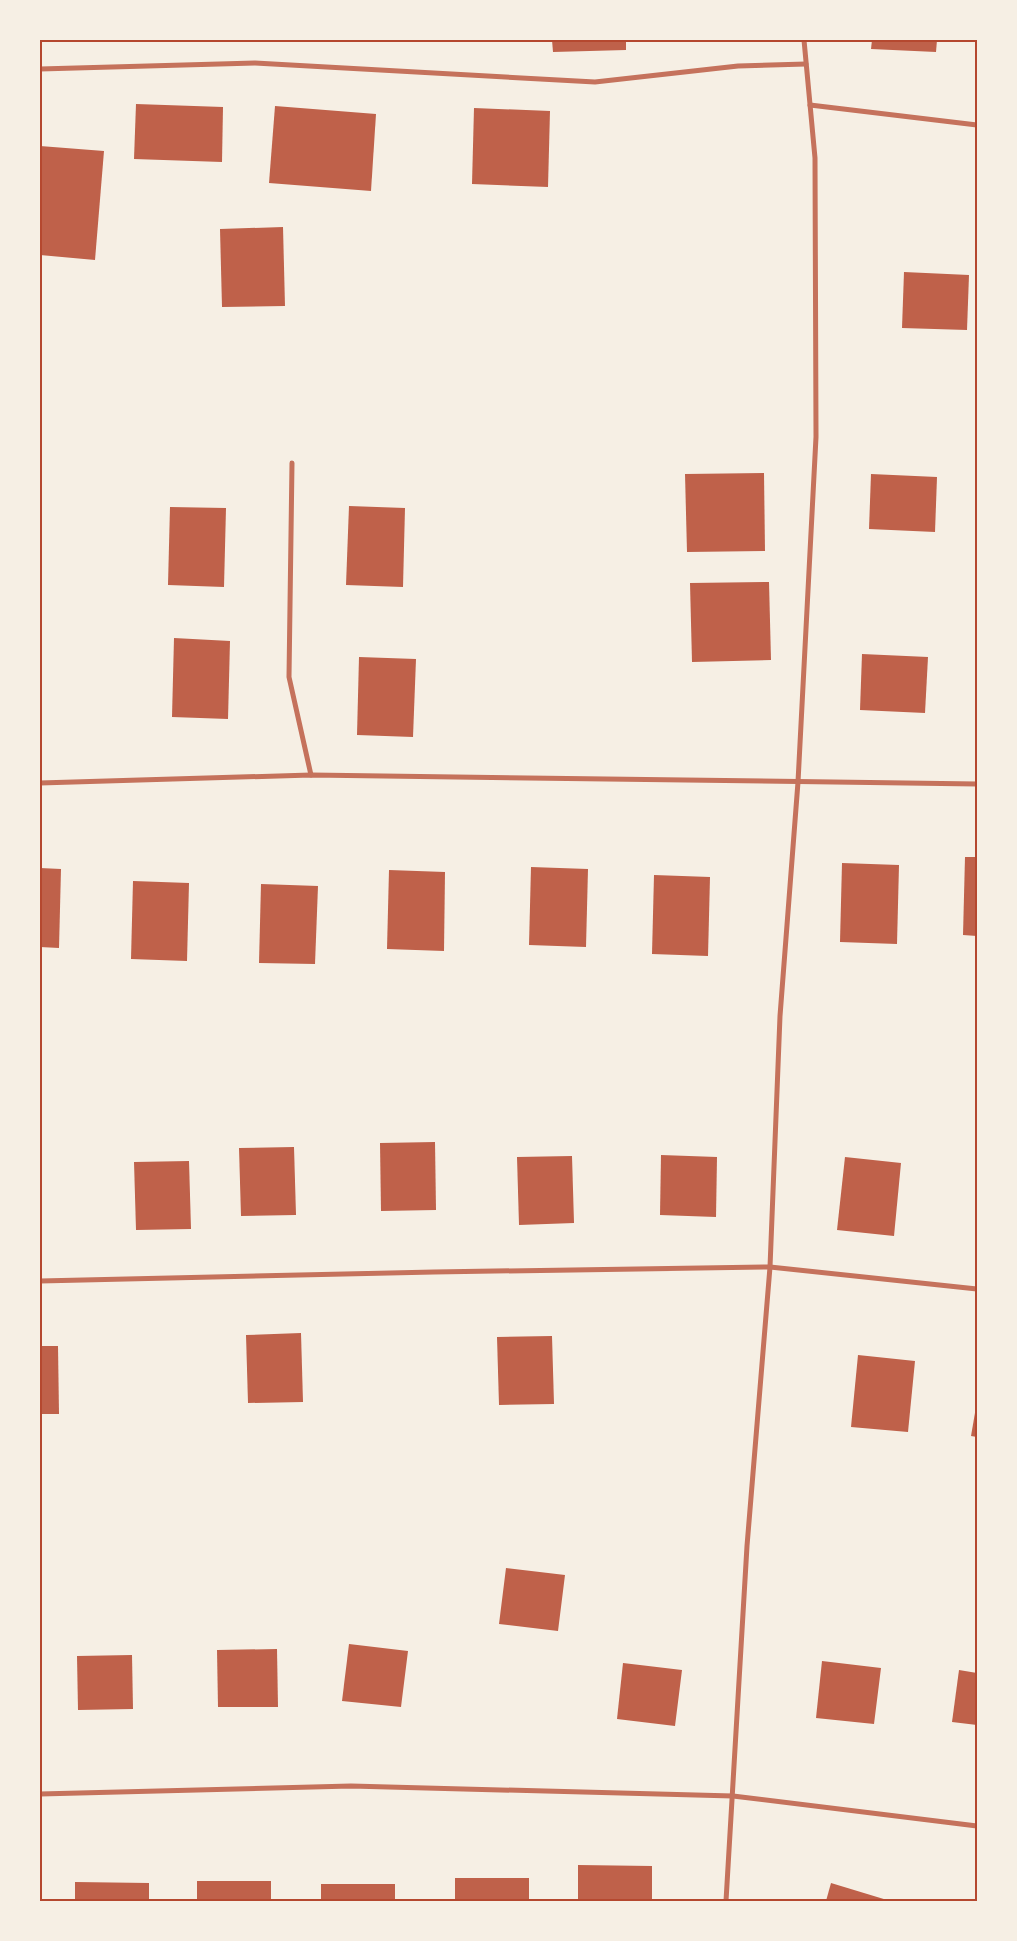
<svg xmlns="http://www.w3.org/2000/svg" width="1017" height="1941" font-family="'Times New Roman',serif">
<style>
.building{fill:#bf614a}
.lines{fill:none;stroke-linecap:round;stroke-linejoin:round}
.minor{stroke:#c5725c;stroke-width:5}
.neatline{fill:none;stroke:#b5482f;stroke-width:2}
</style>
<rect width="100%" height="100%" fill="#f6efe4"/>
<g class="building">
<polygon points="552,40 626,40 626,50 553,52"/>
<polygon points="872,40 937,40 936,52 871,49"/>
<polygon points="136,104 223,107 222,162 134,159"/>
<polygon points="275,106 376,114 371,191 269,183"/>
<polygon points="474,108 550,111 548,187 472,184"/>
<polygon points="40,146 104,151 95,260 40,255"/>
<polygon points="283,227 285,306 222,307 220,229"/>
<polygon points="904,272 969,275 967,330 902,328"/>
<polygon points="764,473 765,551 687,552 685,474"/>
<polygon points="871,474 937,477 935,532 869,529"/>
<polygon points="349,506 405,508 403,587 346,585"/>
<polygon points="170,507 226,508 224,587 168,585"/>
<polygon points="769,582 771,660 692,662 690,583"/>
<polygon points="174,638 230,641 228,719 172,717"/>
<polygon points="862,654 928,657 925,713 860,710"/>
<polygon points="359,657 416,659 413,737 357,735"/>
<polygon points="965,857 977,857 977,936 963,935"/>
<polygon points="842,863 899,865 897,944 840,942"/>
<polygon points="531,867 588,869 586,947 529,945"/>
<polygon points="40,868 61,869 59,948 40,947"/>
<polygon points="389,870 445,872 444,951 387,949"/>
<polygon points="654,875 710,877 708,956 652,954"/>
<polygon points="133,881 189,883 187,961 131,959"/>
<polygon points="261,884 318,886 315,964 259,963"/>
<polygon points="435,1142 436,1210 381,1211 380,1143"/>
<polygon points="294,1147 296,1215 241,1216 239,1148"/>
<polygon points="661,1155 717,1157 716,1217 660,1215"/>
<polygon points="572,1156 574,1223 519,1225 517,1157"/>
<polygon points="845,1157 901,1163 894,1236 837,1230"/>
<polygon points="189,1161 191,1229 136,1230 134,1162"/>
<polygon points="301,1333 303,1402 248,1403 246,1335"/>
<polygon points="552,1336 554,1404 499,1405 497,1337"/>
<polygon points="40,1346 58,1346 59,1414 40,1414"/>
<polygon points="858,1355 915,1361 908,1432 851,1427"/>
<polygon points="976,1407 977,1407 977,1437 971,1436"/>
<polygon points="506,1568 565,1575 558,1631 499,1624"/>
<polygon points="349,1644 408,1651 401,1707 342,1701"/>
<polygon points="277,1649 278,1707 218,1707 217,1650"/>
<polygon points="132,1655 133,1709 78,1710 77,1656"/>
<polygon points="822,1661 881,1668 874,1724 816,1718"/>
<polygon points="623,1663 682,1670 675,1726 617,1719"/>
<polygon points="959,1670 977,1673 977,1725 952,1722"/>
<polygon points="578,1865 652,1866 652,1901 578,1901"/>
<rect x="455" y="1878" width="74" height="23"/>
<rect x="197" y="1881" width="74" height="20"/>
<polygon points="75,1882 149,1883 149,1901 75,1901"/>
<polygon points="831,1883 887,1900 886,1901 826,1901"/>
<rect x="321" y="1884" width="74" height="17"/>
</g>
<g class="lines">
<g class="minor">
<polyline points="40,69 255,63 595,82 738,66 806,64"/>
<polyline points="810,105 977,125"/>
<polyline points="292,463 289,677 311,775"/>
<polyline points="40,783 311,775 977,784"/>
<polyline points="40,1281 434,1272 770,1267 977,1289"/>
<polyline points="40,1794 351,1786 733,1796 977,1826"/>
<polyline points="726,1901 747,1546 770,1267 780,1016 798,782 816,437 815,158 804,40"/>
</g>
</g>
<rect width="1017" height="1941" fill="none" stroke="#f6efe4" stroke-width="82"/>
<rect x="41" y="41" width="935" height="1859" class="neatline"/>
</svg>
